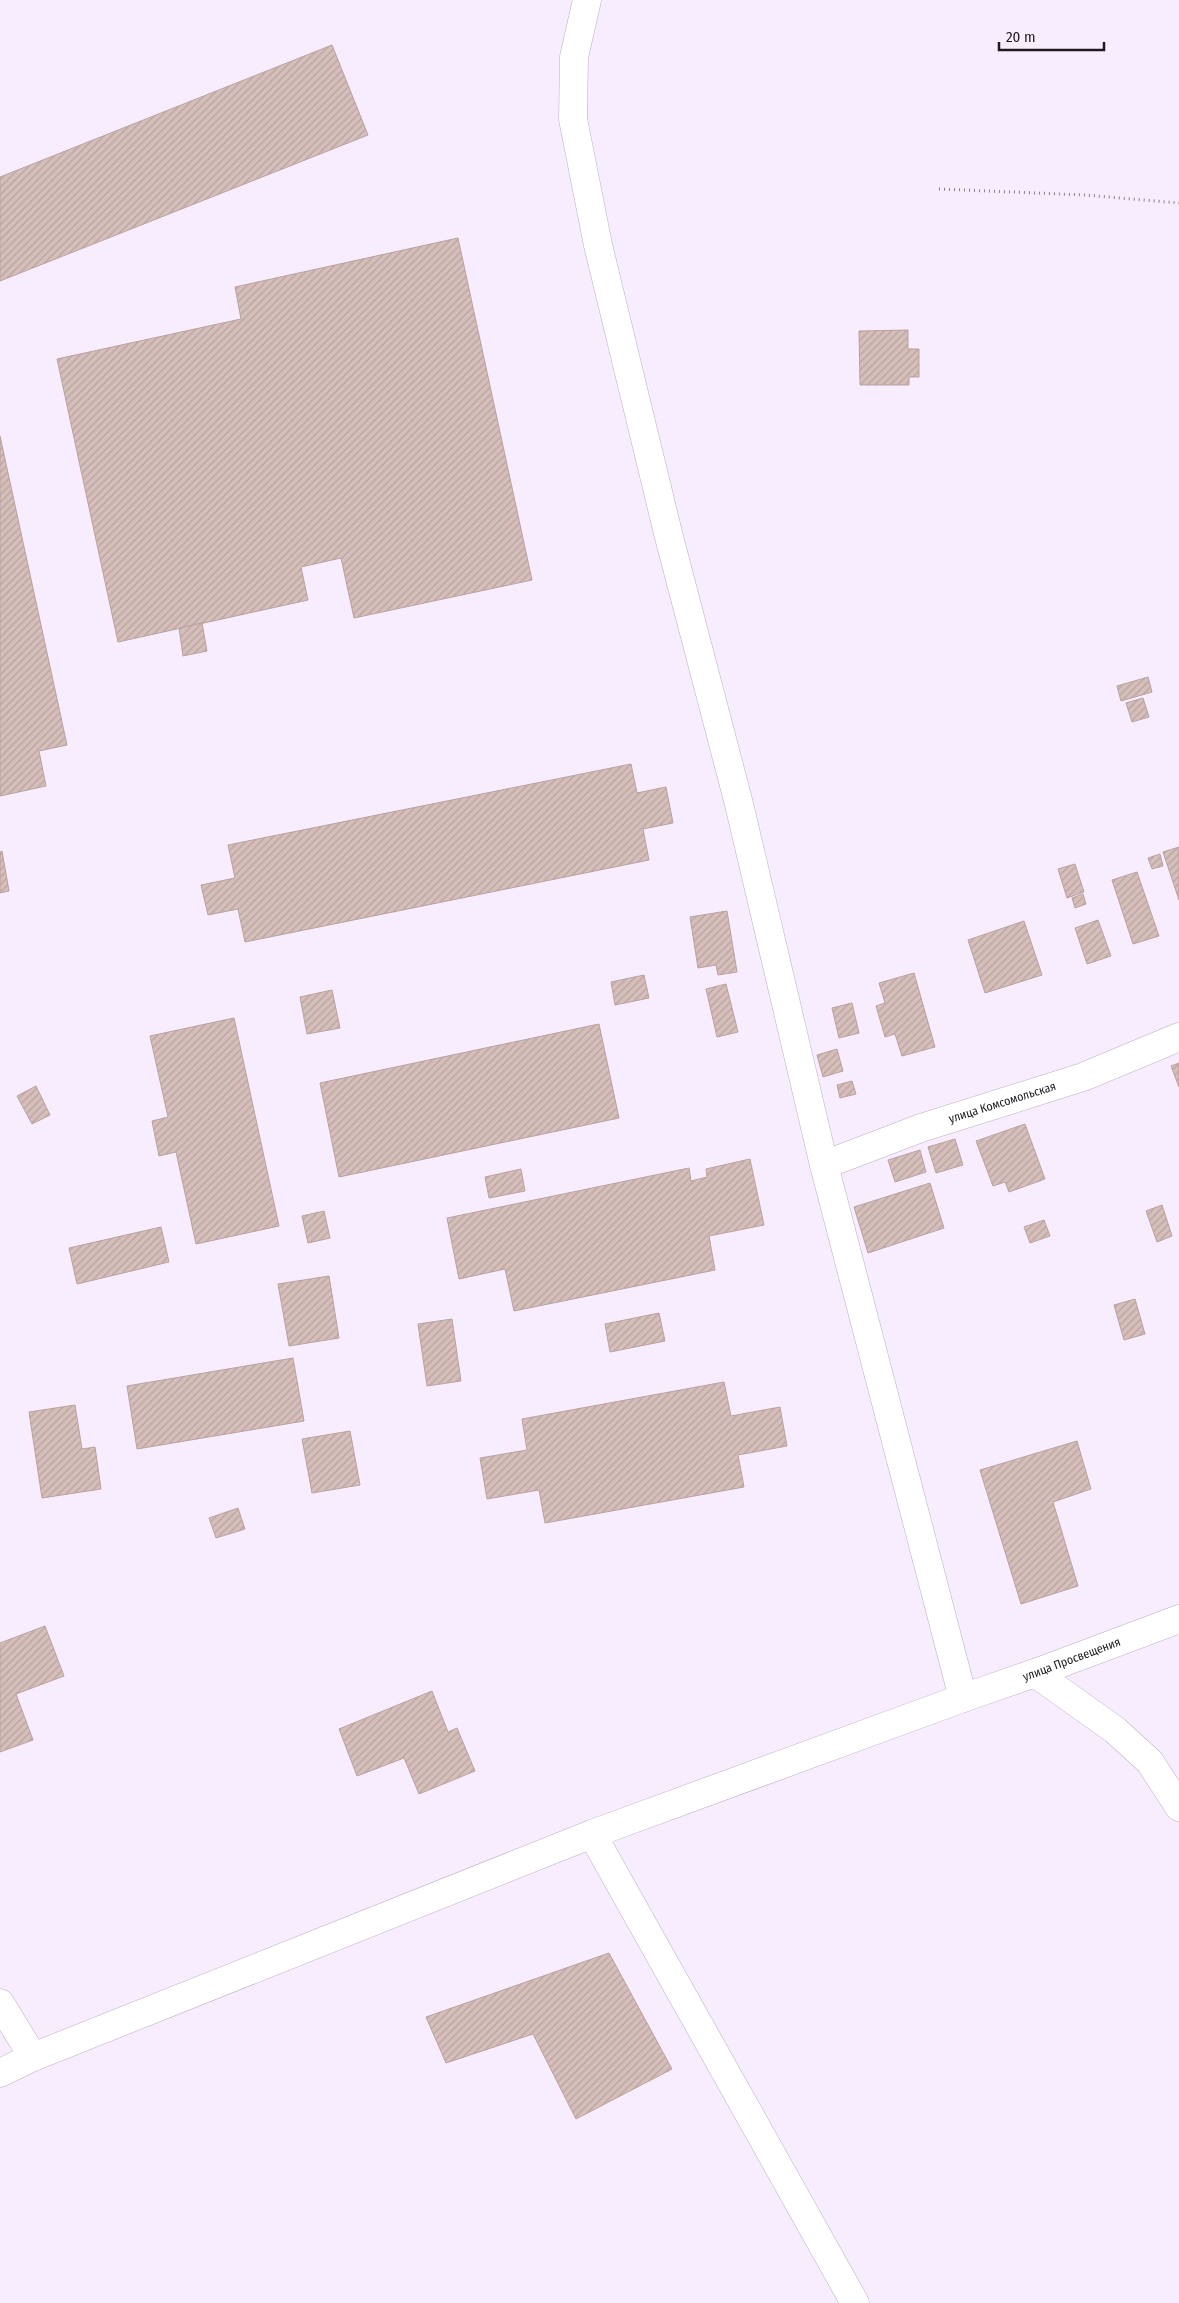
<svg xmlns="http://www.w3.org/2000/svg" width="1179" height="2303" font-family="'Fira Sans Condensed',sans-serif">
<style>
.building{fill:url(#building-hatch);stroke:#b9a29f}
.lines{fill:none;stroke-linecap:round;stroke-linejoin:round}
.minor-casing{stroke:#bbb0c1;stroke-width:29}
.path{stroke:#87808c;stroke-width:3;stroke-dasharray:1 4;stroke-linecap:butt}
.minor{stroke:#fff;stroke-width:28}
.labels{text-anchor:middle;stroke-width:4;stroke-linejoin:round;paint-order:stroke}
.street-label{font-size:12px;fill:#1d191f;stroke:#f8ecff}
</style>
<defs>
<pattern id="building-hatch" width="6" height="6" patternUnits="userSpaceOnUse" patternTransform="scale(1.25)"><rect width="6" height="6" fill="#d6beba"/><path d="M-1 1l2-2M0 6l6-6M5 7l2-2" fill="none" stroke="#b7a39f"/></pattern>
</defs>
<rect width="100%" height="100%" fill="#f8ecff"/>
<g class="building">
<polygon points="332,45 368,135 0,281 0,177"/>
<polygon points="458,238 532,580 354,618 341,558 301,567 308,600 118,642 57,359 241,319 235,287"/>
<polygon points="908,330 908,349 919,349 919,377 909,377 909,385 860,385 859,331"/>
<polygon points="0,436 67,745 39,751 46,786 0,796"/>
<polygon points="202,623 207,651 183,656 179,628"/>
<polygon points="1148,677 1152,692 1121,701 1117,686"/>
<polygon points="1143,698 1149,717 1132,722 1126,703"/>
<polygon points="631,764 637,793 666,787 673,823 643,829 649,860 245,942 238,909 208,915 201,885 235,878 228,845"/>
<polygon points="1179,847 1179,900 1163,852"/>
<polygon points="2,851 9,891 0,893 0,852"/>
<polygon points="1160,854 1163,866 1152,869 1148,858"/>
<polygon points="1075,864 1084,892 1067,898 1058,869"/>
<polygon points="1137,872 1159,936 1133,944 1112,880"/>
<polygon points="1083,894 1086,904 1075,908 1072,898"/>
<polygon points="727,911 737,972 718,975 716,965 698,968 690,917"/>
<polygon points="1098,920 1111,956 1087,964 1075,928"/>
<polygon points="1024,921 1042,975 985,993 968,940"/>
<polygon points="914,973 935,1047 902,1056 895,1034 885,1037 876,1006 885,1003 879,983"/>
<polygon points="644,975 649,998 615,1005 611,982"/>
<polygon points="726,984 738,1032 717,1037 706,989"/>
<polygon points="332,990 340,1028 307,1034 300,997"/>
<polygon points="852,1003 859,1033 839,1038 832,1008"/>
<polygon points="234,1018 279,1226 196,1244 176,1152 159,1156 152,1121 168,1117 150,1036"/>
<polygon points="599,1024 619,1118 339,1177 320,1083"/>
<polygon points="837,1049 843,1071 823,1077 817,1055"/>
<polygon points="1179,1063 1179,1087 1171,1066"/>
<polygon points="852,1081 856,1094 840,1098 837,1085"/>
<polygon points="36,1086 50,1115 32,1124 17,1096"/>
<polygon points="1025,1124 1045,1179 1009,1192 1005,1182 993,1186 976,1141"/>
<polygon points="955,1139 963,1165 936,1173 928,1147"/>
<polygon points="920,1150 926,1172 895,1182 888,1160"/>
<polygon points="750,1159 764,1225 709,1236 715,1270 514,1311 505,1269 459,1279 447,1218 689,1168 691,1181 707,1177 706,1169"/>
<polygon points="521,1169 525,1191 489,1198 485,1177"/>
<polygon points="930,1183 944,1228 868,1253 854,1207"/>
<polygon points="1162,1205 1172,1236 1157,1242 1146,1211"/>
<polygon points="324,1211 330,1238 308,1243 302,1216"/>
<polygon points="1044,1220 1050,1236 1030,1243 1024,1227"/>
<polygon points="161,1227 169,1262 77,1284 69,1248"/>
<polygon points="329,1276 339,1338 289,1346 278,1284"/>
<polygon points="1135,1299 1145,1334 1124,1340 1114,1305"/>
<polygon points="659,1313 665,1341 610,1352 605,1324"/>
<polygon points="452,1319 461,1381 427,1386 418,1324"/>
<polygon points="293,1358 304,1421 137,1449 127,1386"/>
<polygon points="724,1382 731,1416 780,1407 787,1446 738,1455 744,1487 545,1523 539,1490 487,1499 480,1458 527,1450 522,1419"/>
<polygon points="75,1405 82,1449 95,1447 101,1489 42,1498 29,1412"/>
<polygon points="350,1431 360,1485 312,1493 302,1439"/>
<polygon points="1077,1441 1091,1489 1053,1502 1078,1586 1021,1604 980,1470"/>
<polygon points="238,1508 245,1529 216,1538 209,1518"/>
<polygon points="45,1626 64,1676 16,1694 33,1740 0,1752 0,1643"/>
<polygon points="432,1691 448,1732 457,1728 475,1771 419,1794 404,1758 357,1776 339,1729"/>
<polygon points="609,1953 672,2069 576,2119 533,2034 446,2063 426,2017"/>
</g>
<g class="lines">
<defs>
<g id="minor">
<polyline points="587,0 574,57 573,119 598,245 669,537 739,804 824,1165 963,1698"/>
<path id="s1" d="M824 1165 921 1128 1083 1077 1179 1037"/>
<polyline points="1035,1673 1115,1730 1150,1762 1179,1807"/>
<polyline points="592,1834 855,2303"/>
<polyline points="0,2003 33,2057"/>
<path id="s2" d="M0 2073 33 2057 592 1834 963 1698 1035 1673 1179 1619"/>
</g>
</defs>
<use href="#minor" class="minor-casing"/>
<polyline class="path" points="939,189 1085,195 1179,203"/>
<use href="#minor" class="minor"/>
</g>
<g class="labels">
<g class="street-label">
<text dy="4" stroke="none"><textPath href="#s1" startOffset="189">улица Комсомольская</textPath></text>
<text dy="4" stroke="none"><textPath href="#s2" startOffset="1149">улица Просвещения</textPath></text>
</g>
</g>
<path d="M999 42v8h105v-8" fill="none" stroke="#1d191f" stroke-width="2.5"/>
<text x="1006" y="42" font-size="15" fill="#1d191f" stroke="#f8ecff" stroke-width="4" paint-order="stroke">20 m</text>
</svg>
